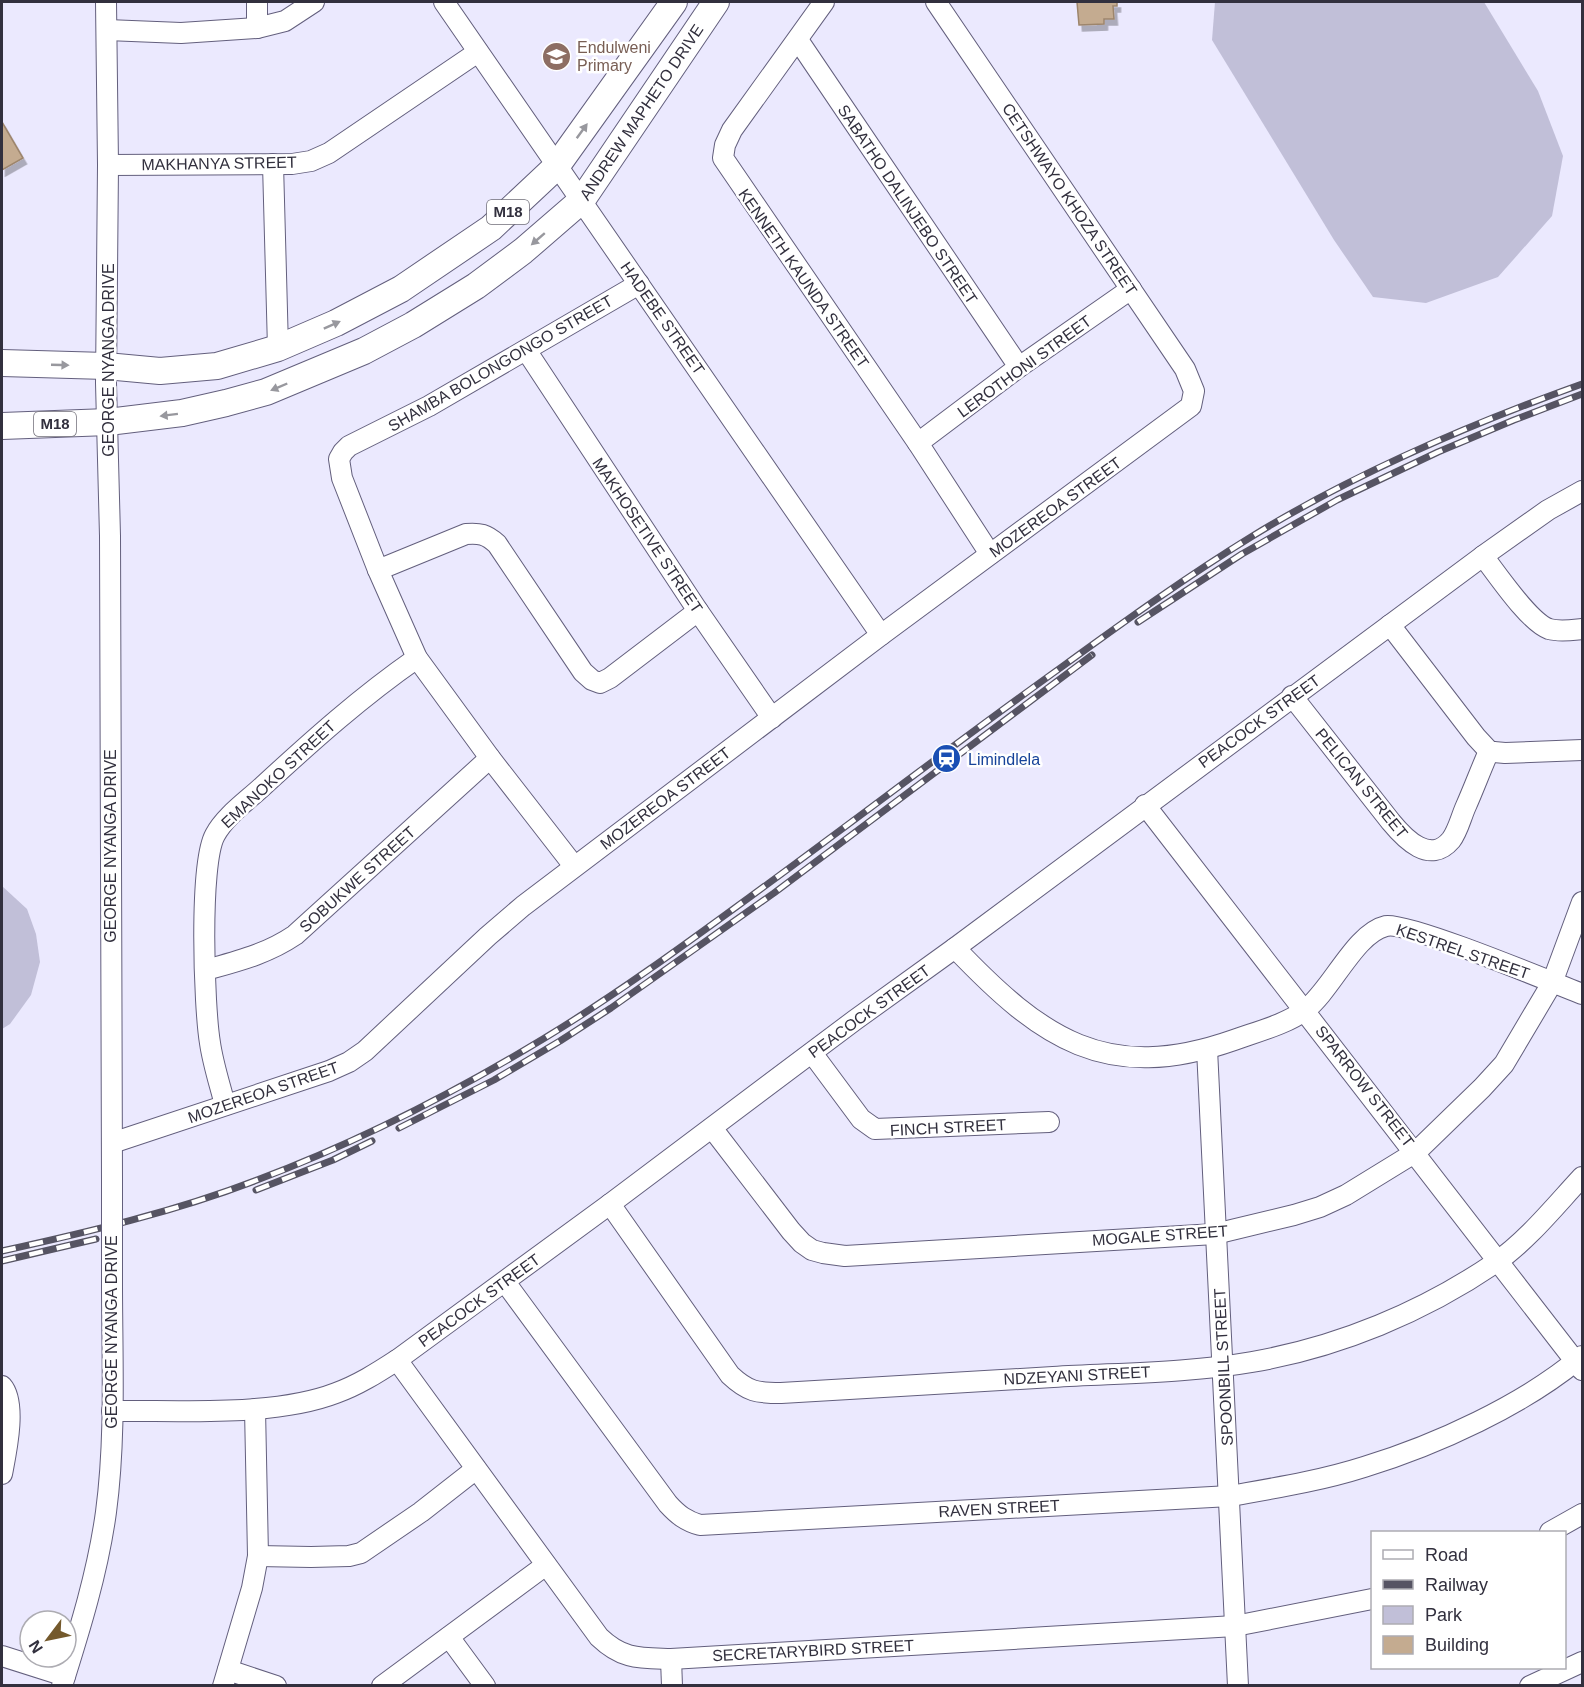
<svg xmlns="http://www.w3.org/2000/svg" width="1584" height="1687" font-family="Helvetica,sans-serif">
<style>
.green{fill:#c1bfd8}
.building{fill:#c4ab90;stroke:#9d856c;stroke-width:1.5;filter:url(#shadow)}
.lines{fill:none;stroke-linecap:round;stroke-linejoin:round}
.minor-casing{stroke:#635f7d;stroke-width:22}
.major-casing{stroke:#635f7d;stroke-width:28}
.minor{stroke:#fff;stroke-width:20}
.major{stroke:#fff;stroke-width:26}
.rail-casing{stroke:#565463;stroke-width:7}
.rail{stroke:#fff;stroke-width:4.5;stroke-dasharray:14;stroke-linecap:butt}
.minor-bridge-casing{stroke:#635f7d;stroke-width:22;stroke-linecap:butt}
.minor-bridge{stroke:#fff;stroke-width:20}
.oneway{fill:#98989e}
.labels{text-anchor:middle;stroke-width:5;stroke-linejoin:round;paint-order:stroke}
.shield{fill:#fff;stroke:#706e78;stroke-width:1.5}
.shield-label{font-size:15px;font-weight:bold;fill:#32303e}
.education-label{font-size:16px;fill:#785e54;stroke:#fff;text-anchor:start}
.street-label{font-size:16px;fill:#32303e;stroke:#fff}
.transit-label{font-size:16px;fill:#164399;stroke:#fff;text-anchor:start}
</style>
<defs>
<filter id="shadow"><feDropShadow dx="3.5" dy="6" stdDeviation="0" flood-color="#0004"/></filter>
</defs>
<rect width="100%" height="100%" fill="#ebe9fe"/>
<g class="green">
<polygon points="1215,2 1484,2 1538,91 1563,156 1552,216 1498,277 1426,303 1373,297 1334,240 1212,40"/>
<polygon points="2,886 27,909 36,934 40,962 31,995 10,1024 2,1029"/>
</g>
<g class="building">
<polygon points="1077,2 1117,2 1117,6 1113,6 1114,19 1104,19 1104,24 1079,25"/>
<polygon points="2,122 23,158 2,170"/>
</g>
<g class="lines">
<defs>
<g id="minor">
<polyline points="106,2 108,165 106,383 110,536 112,1179"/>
<polyline points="444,2 881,635"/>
<polyline points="824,2 732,130 725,145 723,158 918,443 990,554"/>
<polyline points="257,28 257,2"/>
<polyline points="107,30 181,33 257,28 285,21 314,2"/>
<polyline points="798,40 1019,367"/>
<polyline points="273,164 278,348"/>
<polyline points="108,165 292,164 311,161 329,153 478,52"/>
<polyline points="526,350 698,611 772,718"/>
<polyline points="918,443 1019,367 1131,289"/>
<path d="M1483 556C1497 574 1529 622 1549 629 1560 632 1572 630 1582 629"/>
<path d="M378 570 466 534C480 533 486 534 497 544L583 672 592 680 600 683 610 678 698 611"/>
<polyline points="1390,625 1476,737 1489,751 1494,752 1505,753 1582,750"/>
<path d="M1292 696 1391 822C1405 839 1430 865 1451 840 1458 831 1461 817 1466 806 1474 788 1481 769 1489 751"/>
<polyline points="1145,805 1582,1370"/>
<polyline points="574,866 490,758 417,658 378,570 342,478 339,459 343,452 349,446 429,406 639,284"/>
<path d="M955 948C1041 1038 1106 1085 1234 1040 1256 1032 1287 1024 1305 1010 1331 991 1355 933 1386 926 1405 921 1554 983 1582 994"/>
<path d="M206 970C238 961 267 954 295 935L490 758"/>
<polyline points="1207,1049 1238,1686"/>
<polyline points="812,1053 861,1119 875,1129 1049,1122"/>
<path d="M225 1105C220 1085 213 1064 210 1043 204 1007 199 864 215 835 225 816 247 801 263 786 313 740 361 697 417 658"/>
<polyline points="712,1128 791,1231 802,1243 812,1250 823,1253 845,1256 1215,1234 1294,1215 1320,1207 1346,1195 1416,1152 1482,1088 1504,1064 1552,983 1582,902"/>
<polyline points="112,1143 329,1071 349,1062 365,1051 488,936 523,906 881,635 1191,406 1194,391 1185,369 936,2"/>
<path d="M610 1204 730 1375C748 1392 757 1393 781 1393 872 1388 962 1382 1053 1377 1118 1373 1189 1373 1252 1362 1339 1347 1423 1312 1495 1263 1528 1240 1555 1206 1582 1177"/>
<path d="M505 1282 668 1504C678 1515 686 1521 700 1525L1230 1496C1275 1488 1320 1481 1364 1467 1436 1445 1524 1405 1582 1356"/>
<path d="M397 1360 599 1637C623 1660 640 1658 671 1659L1235 1626 1372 1599"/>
<path d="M2 1386C17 1403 6 1453 2 1474"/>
<path d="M112 1411C178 1410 274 1417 336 1393 358 1385 377 1373 397 1360L610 1204 855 1020 955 948 1483 556 1548 510 1582 491"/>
<polyline points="1550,1532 1582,1514"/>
<polyline points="258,1556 311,1557 349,1556 361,1553 421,1512 476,1469"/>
<polyline points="449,1637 485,1686"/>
<polyline points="2,1656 65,1676"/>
<polyline points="671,1659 672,1686"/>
<polyline points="228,1670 276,1686"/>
<path d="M62 1686C80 1629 98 1571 106 1512 116 1437 112 1359 112 1283"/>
<polyline points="223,1686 252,1588 258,1556 255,1409"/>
<polyline points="382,1686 546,1565"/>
<polyline points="1530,1686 1582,1662"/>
</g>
<g id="major">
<polyline points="2,363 106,366 160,371 217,366 278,348 336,323 401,289 491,228 556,167 674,2"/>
<polyline points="2,426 108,422 182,413 226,403 266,392 364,351 413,325 476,286 523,251 582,200 716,2"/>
</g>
</defs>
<use href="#minor" class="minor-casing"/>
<use href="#major" class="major-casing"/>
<use href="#minor" class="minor"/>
<use href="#major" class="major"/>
<defs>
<g id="rail">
<polyline points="1138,622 1242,554 1337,500 1438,452 1514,420 1582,394"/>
<polyline points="399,1128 494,1080 560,1041 611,1008 774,893 1092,655"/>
<polyline points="256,1190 333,1160 372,1141"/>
<path d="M2 1251C88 1232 174 1212 257 1180 356 1143 452 1094 543 1039 621 992 695 937 769 883 867 811 964 737 1063 666 1125 621 1186 577 1251 537 1355 473 1468 425 1582 384"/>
<polyline points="2,1261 96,1239"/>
</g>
</defs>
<use href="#rail" class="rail-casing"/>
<use href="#rail" class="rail"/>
<defs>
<polyline id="minor-bridge" points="112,1179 112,1283"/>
</defs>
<use href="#minor-bridge" class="minor-bridge-casing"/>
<use href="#minor-bridge" class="minor-bridge"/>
</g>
<defs><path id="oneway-solid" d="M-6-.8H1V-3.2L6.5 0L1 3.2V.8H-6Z" transform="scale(1.5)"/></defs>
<g class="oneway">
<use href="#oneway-solid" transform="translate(582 131) rotate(-54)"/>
<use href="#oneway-solid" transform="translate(538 239) rotate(139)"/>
<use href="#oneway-solid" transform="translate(332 325) rotate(-24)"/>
<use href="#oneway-solid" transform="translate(60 365) rotate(2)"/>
<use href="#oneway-solid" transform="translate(279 387) rotate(157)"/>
<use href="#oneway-solid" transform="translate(169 415) rotate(173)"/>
</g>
<defs>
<symbol id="school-disc" viewBox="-11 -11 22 22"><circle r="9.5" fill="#8d6e63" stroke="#fff"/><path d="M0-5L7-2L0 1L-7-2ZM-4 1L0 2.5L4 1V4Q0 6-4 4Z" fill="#fff"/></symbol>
<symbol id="station-disc" viewBox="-11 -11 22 22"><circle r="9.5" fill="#1a4fb4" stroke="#fff"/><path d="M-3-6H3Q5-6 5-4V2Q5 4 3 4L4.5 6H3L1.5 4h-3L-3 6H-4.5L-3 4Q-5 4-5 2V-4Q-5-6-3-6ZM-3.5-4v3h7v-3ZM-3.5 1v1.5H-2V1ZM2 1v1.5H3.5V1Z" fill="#fff"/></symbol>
</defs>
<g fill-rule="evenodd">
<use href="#school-disc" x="540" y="40" width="33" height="33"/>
<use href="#station-disc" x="930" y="742" width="33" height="33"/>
</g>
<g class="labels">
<g class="shield">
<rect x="487" y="200" width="42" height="24" rx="4.5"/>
<rect x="34" y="412" width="42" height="24" rx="4.5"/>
</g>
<g class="shield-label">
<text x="508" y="217">M18</text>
<text x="55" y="429">M18</text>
</g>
<g class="education-label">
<text x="577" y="53">Endulweni<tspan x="577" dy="18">Primary</tspan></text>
</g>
<g class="street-label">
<text transform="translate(641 112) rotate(-56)" y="6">ANDREW MAPHETO DRIVE</text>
<text transform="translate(219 163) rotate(-1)" y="6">MAKHANYA STREET</text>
<text transform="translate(1070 199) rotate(56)" y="6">CETSHWAYO KHOZA STREET</text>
<text transform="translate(908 204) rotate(56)" y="6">SABATHO DALINJEBO STREET</text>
<text transform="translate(804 278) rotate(55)" y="6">KENNETH KAUNDA STREET</text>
<text transform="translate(663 318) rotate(55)" y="6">HADEBE STREET</text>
<text transform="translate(108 360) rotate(-90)" y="6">GEORGE NYANGA DRIVE</text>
<text transform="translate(500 363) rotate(-30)" y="6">SHAMBA BOLONGONGO STREET</text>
<text transform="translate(1024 366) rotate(-36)" y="6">LEROTHONI STREET</text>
<text transform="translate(1055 507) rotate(-36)" y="6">MOZEREOA STREET</text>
<text transform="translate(648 535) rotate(56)" y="6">MAKHOSETIVE STREET</text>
<text transform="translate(1259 721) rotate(-36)" y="6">PEACOCK STREET</text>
<text transform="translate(278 774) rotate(-43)" y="6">EMANOKO STREET</text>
<text transform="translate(1362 783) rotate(51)" y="6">PELICAN STREET</text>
<text transform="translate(665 798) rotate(-37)" y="6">MOZEREOA STREET</text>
<text transform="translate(110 846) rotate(-90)" y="6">GEORGE NYANGA DRIVE</text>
<text transform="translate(357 879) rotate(-42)" y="6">SOBUKWE STREET</text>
<text transform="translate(1463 951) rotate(19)" y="6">KESTREL STREET</text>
<text transform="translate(869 1011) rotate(-36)" y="6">PEACOCK STREET</text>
<text transform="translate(1365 1086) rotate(52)" y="6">SPARROW STREET</text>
<text transform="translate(263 1092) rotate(-19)" y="6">MOZEREOA STREET</text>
<text transform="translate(948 1127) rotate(-3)" y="6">FINCH STREET</text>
<text transform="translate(1160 1235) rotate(-4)" y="6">MOGALE STREET</text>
<text transform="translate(479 1300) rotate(-36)" y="6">PEACOCK STREET</text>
<text transform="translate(111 1332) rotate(-90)" y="6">GEORGE NYANGA DRIVE</text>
<text transform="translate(1223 1367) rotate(-93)" y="6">SPOONBILL STREET</text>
<text transform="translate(1077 1375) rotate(-3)" y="6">NDZEYANI STREET</text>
<text transform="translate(999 1508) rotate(-3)" y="6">RAVEN STREET</text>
<text transform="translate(813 1650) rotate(-3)" y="6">SECRETARYBIRD STREET</text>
</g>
<g class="transit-label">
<text x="968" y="765">Limindlela</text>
</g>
</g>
<rect width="1584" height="1687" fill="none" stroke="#32303e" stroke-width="6"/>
<rect x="1371" y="1531" width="195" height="138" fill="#ffffff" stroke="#adacb2" stroke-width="1.5"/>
<rect x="1383" y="1550" width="30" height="9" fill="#ffffff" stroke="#adacb2" stroke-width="1.5"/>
<text x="1425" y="1561" font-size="18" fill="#32303e">Road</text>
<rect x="1383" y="1580" width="30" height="9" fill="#565463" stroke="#adacb2" stroke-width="1.5"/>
<text x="1425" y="1591" font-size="18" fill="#32303e">Railway</text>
<rect x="1383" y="1606" width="30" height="18" fill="#c1bfd8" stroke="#adacb2" stroke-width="1.5"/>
<text x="1425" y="1621" font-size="18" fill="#32303e">Park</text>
<rect x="1383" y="1636" width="30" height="18" fill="#c4ab90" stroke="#adacb2" stroke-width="1.5"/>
<text x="1425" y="1651" font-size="18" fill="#32303e">Building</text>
<g transform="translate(48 1639) rotate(238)"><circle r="28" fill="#ffffff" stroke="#adacb2" stroke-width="1.5"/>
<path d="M0-4.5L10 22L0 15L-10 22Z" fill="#74592c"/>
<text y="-9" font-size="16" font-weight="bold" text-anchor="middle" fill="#32303e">N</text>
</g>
</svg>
